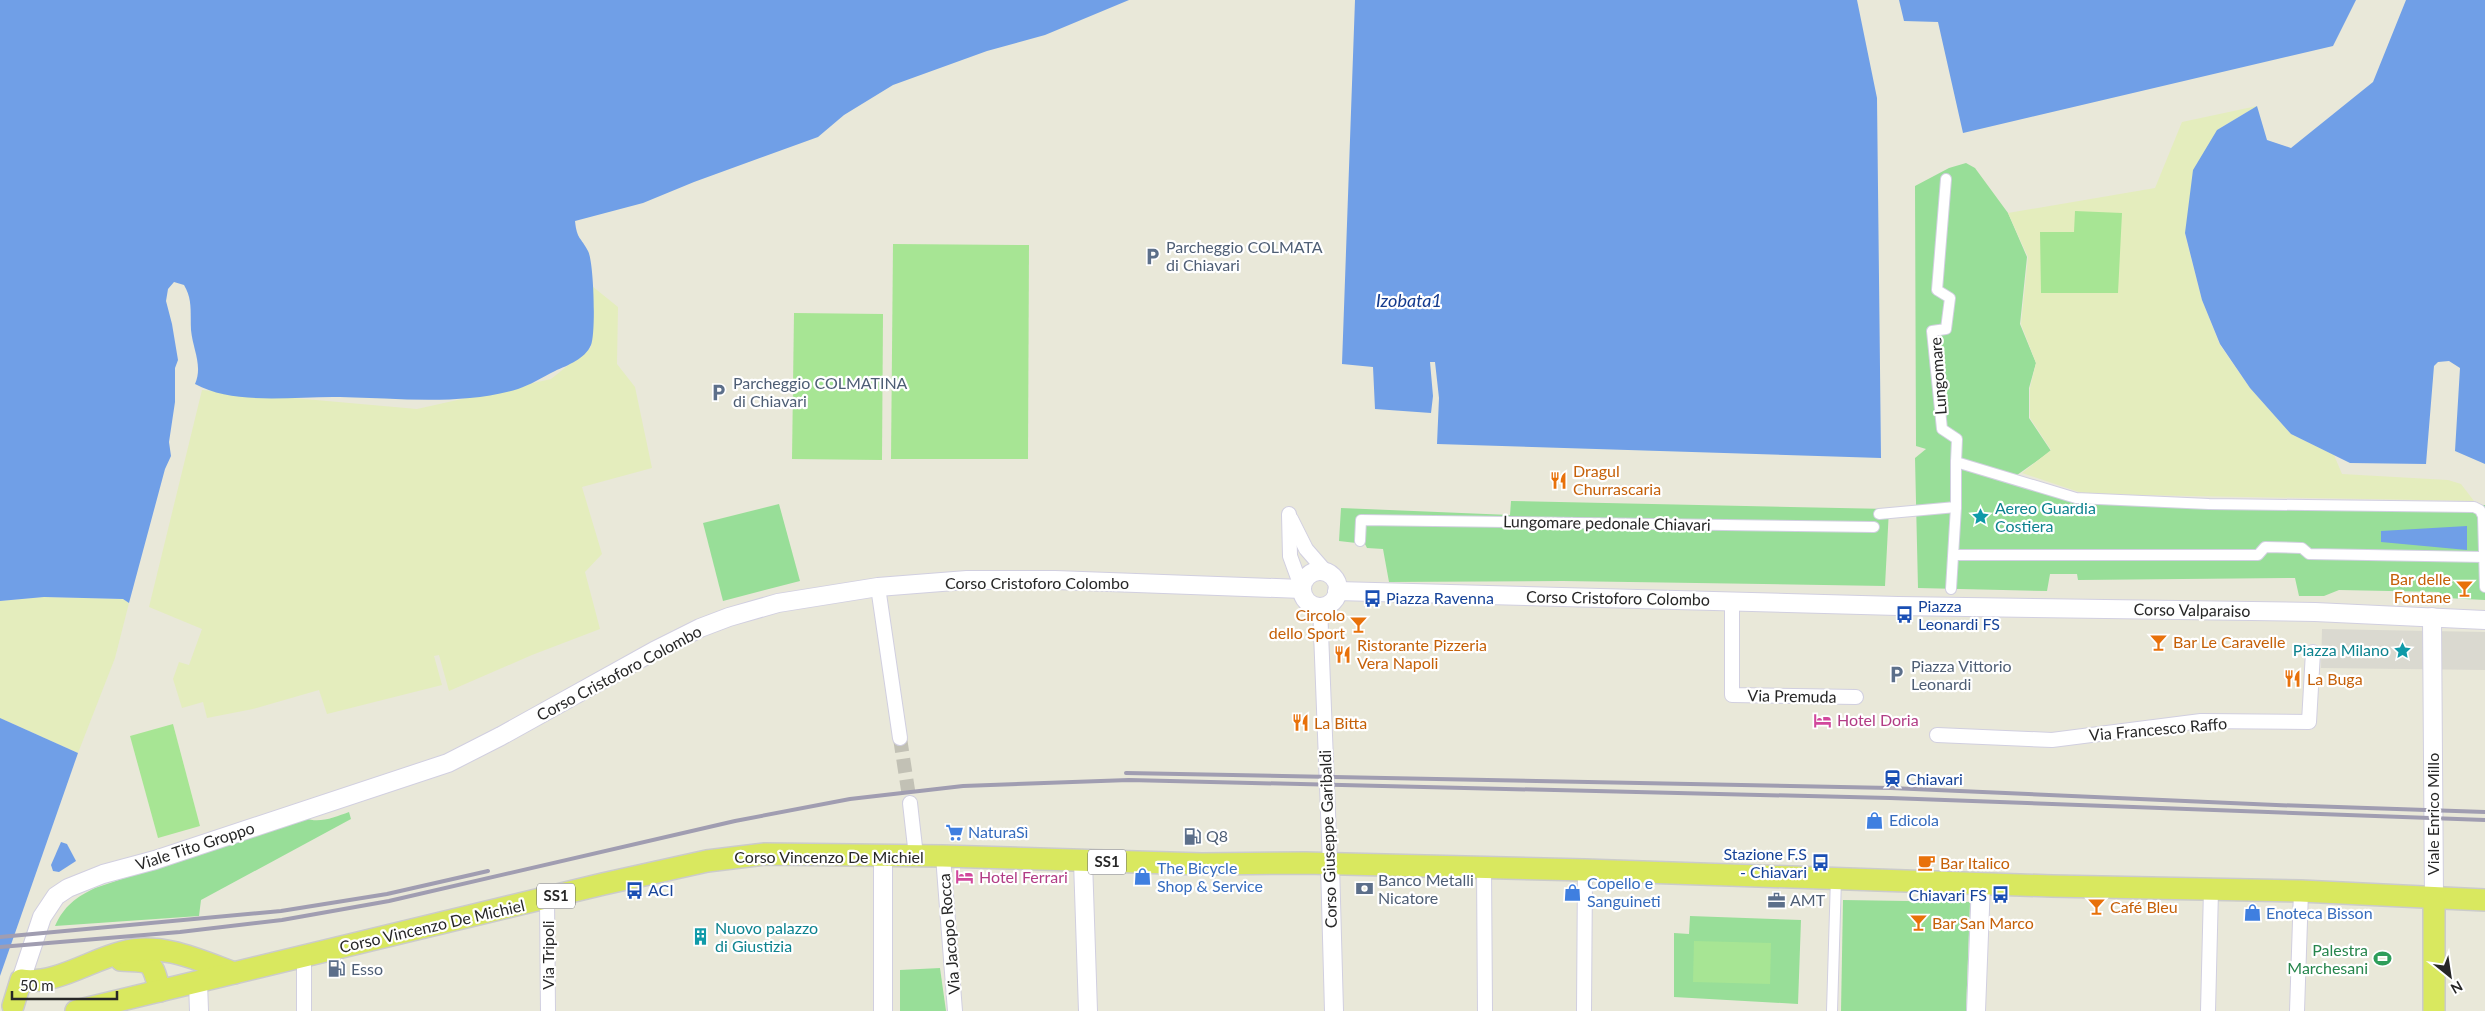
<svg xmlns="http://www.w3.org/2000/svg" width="2485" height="1011" font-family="Lato,sans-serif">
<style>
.green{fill:#98de98}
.sand{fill:#e4edbd}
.pitch{fill:#a7e594}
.plaza{fill:#dad9d0}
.water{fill:#709fe7}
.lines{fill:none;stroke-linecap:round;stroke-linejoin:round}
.minor-tunnel{stroke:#c2c1b5;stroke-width:14;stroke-dasharray:14 7;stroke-linecap:butt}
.pedestrian-casing{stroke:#d1cfe0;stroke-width:12}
.minor-casing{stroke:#d1cfe0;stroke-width:16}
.tertiary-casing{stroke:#d1cfe0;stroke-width:20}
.primary-casing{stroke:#cbcbcb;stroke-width:24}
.pedestrian{stroke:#fff;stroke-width:10}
.minor{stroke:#fff;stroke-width:14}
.tertiary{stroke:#fff;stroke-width:18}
.primary{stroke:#d9e85f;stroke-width:21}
.rail{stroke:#a09db1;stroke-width:4}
.labels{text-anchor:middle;stroke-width:4.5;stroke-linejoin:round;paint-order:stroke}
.shield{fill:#fff;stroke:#686868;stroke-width:1}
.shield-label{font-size:15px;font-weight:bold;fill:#272727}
.service-label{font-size:16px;fill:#4e5e75;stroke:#fff;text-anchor:start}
.street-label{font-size:16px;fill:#272727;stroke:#fff}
.food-label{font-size:16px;fill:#c56008;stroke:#fff;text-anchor:start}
.culture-label{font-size:16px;fill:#0d838f;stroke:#fff;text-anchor:start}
.transit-label{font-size:16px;fill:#164399;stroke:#fff;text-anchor:start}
.hotel-label{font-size:16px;fill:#b23c85;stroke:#fff;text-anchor:start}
.shop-label{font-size:16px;fill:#366cbe;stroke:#fff;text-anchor:start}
.leisure-label{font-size:16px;fill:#27864d;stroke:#fff;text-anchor:end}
.water-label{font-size:18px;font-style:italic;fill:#143b8e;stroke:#fff}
</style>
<rect width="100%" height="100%" fill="#e9e8d9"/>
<g class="green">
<polygon points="1966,163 1975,168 2008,213 2027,257 2020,324 2036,363 2029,388 2029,418 2051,451 2017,475 2084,497 2485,505 2485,600 2446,598 2439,592 2339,590 2324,596 2299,596 2295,578 2078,580 2077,574 2050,574 2047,591 1918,588 1915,458 1926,449 1916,446 1915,186 1949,168"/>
<polygon points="1511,501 1889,509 1885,586 1563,581 1389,582 1383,549 1367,548 1365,544 1339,541 1341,508 1510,515"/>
<polygon points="779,504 800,581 723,601 703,523"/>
<path d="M349 812 351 819 201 900 199 916 55 926C64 906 76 897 95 888L305 818C319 824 335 817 349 812Z"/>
<polygon points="1843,900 1970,902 1966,1011 1841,1011"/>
<polygon points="1690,916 1801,920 1798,1004 1674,997 1674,933 1689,934"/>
<polygon points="940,968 946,1011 900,1011 900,970"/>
</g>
<g class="sand">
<polygon points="2257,106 2217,130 2185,234 2202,300 2220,345 2250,388 2291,434 2334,455 2342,474 2448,480 2461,484 2474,501 2085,494 2022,473 2051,450 2030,418 2030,388 2036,363 2021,324 2028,257 2008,213 2155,188 2182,122"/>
<polygon points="592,286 618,307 617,364 635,387 652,468 582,487 602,554 585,572 600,629 532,655 449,691 439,655 434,656 442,685 327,714 319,690 253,709 207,718 203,702 182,708 173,679 179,662 189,665 202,629 149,607 202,390 417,409 551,379 591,347"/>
<polygon points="44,597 123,599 129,603 115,658 78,753 0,718 0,601"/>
</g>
<g class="pitch">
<polygon points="2075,211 2122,213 2118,293 2041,293 2040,232 2074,232"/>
<polygon points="893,244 1029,245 1028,459 891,459"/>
<polygon points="794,313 883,314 882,460 792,459"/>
<polygon points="173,724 200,826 158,838 130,736"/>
<polygon points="1694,941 1771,943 1770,984 1693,982"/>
</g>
<polygon class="plaza" points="2322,629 2485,632 2485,670 2321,668"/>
<g class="water">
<path d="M0 0H1129L1045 35 987 51 893 85 844 115 818 137 694 182 643 203 575 221C577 240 581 237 588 251 594 262 596 333 591 345 585 359 568 365 555 371 543 377 530 385 518 389 460 406 399 398 340 397 295 396 235 406 195 384 203 365 193 350 191 330 190 313 193 300 184 285L174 282 168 289 166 301 172 324 178 360 175 368V402L169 442 171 456 165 469 129 603 123 599 44 597 0 601Z"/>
<polygon points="1355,0 1857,0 1877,98 1881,458 1437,444 1439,398 1435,362 1430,362 1433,396 1431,413 1375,409 1373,367 1342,364"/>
<polygon points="1899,0 2356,0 2333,46 1963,133 1938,22 1904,21"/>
<polygon points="2406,0 2485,0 2485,464 2455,451 2460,368 2449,361 2438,362 2434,366 2426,464 2350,463 2291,434 2250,388 2220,344 2202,300 2185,233 2193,170 2217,130 2257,106 2267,140 2291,148 2373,82"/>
<polygon points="2467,526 2467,550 2381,542 2381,531"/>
<polygon points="0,718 78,753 0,976"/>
<polygon points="61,842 67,844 76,861 59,872 53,871 51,865"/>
</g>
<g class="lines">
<polyline class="minor-tunnel" points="900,738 910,803"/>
<defs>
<g id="pedestrian">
<polyline points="1946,179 1937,290 1950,298 1946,329 1932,331 1942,429 1957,439 1956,462"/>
<polyline points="1879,514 1956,507 1956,462 2076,498 2209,504 2474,507 2480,510 2483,516 2485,587"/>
<polyline points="1360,541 1361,520 1874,527"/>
<polyline points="1954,555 2258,555 2265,547 2302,548 2309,554 2484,557"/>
<polyline points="1951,589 1956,507"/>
<polyline points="1832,1011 1836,878"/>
</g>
<g id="minor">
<polyline points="1289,514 1290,556 1302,589"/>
<polyline points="1291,519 1306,549 1326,572"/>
<polyline points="878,587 900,738"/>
<polyline points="1732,601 1732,695 1856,697"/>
<polyline points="1320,606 1330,864"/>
<polyline points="1937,735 2052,740 2201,721 2309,722 2313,652"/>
<polyline points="910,803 916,856"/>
<polyline points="943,856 955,1011"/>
<polyline points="1484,867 1485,1011"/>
<polyline points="547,898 548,1011"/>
<polyline points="304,1011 304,956"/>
<polyline points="1584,1011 1585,870"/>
<polyline points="2208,1011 2211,890"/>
<polyline points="2297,1011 2301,891"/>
</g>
<g id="tertiary">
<circle cx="1320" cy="589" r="18"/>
<polyline points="1337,591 1898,606 2315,612 2485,620"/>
<polyline points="2432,617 2434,899"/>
<polyline points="1083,861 1088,1011"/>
<polyline points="1330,864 1334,1011"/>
<polyline points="21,980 42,917 56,896 68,888 103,874 155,860 448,763 501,736 654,651 700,628 729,617 778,603 878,587 967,580 1055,580 1302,589"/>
<polyline points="198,982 199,1011"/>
<polyline points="883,1011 883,856"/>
<polyline points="1976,1011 1981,883"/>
</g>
<g id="primary">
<path d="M121 960C152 962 151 958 160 991"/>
<path d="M13 1006 21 980C56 985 90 960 123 952 161 942 199 960 234 973"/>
<polyline points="76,1011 603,884 707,861 765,854 943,856 1202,864 1305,863 1585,870 2052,886 2301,891 2485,900"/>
<polyline points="2434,1011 2434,899"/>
</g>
</defs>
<use href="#pedestrian" class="pedestrian-casing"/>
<use href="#minor" class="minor-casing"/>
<use href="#tertiary" class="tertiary-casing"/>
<use href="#primary" class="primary-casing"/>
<use href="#pedestrian" class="pedestrian"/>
<use href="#minor" class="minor"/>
<use href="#tertiary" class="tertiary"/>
<use href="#primary" class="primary"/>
<g class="rail">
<polyline points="1126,773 1891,788 2276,805 2485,812"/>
<polyline points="0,937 281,911 387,894 488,871"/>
<polyline points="0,947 180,932 282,920 389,901 735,821 850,799 963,786 1129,780 1890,798 2485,820"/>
</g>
</g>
<defs>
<symbol id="parking-bare" viewBox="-9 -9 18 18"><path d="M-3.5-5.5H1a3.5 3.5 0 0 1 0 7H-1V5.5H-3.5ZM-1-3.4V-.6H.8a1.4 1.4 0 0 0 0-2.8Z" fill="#5c6f8a" stroke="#fff" stroke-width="2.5" paint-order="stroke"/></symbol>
<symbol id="restaurant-bare" viewBox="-9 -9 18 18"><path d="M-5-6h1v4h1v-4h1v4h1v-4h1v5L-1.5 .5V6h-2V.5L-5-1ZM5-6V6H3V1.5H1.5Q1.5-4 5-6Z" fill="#e8710a" stroke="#fff" stroke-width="2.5" paint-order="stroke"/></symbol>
<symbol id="sight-bare" viewBox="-9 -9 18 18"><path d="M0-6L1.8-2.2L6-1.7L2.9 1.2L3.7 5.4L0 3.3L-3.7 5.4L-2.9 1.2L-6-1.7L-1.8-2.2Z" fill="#0f9aa8" stroke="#fff" stroke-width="2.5" paint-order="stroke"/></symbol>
<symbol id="bar-bare" viewBox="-9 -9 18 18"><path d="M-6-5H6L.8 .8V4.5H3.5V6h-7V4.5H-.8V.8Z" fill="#e8710a" stroke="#fff" stroke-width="2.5" paint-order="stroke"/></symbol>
<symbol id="bus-bare" viewBox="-9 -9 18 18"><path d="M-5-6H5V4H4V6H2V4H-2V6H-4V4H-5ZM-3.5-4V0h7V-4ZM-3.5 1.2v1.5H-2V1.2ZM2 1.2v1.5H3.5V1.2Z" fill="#1a4fb4" stroke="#fff" stroke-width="2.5" paint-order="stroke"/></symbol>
<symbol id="hotel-bare" viewBox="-9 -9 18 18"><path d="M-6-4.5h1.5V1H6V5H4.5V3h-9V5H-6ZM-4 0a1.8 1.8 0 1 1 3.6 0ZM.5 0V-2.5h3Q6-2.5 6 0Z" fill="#d1479c" stroke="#fff" stroke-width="2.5" paint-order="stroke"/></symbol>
<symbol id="station-bare" viewBox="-9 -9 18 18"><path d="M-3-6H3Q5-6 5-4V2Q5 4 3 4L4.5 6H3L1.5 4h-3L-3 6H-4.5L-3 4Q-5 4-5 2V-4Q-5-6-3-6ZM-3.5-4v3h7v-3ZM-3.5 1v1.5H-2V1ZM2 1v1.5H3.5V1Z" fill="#1a4fb4" stroke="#fff" stroke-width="2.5" paint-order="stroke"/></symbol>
<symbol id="shop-bare" viewBox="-9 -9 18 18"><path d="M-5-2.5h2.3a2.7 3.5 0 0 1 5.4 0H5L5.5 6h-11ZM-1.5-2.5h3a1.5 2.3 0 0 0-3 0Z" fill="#3f7fe0" stroke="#fff" stroke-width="2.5" paint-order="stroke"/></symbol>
<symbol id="supermarket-bare" viewBox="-9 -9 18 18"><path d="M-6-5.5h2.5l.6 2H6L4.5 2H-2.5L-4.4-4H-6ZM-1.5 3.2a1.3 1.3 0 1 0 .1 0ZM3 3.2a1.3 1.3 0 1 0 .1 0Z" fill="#3f7fe0" stroke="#fff" stroke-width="2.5" paint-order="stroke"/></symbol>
<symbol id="fuel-bare" viewBox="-9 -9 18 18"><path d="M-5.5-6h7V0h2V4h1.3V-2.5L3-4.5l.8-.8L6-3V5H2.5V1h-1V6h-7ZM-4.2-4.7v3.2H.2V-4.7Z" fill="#5c6f8a" stroke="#fff" stroke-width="2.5" paint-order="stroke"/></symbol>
<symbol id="cafe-bare" viewBox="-9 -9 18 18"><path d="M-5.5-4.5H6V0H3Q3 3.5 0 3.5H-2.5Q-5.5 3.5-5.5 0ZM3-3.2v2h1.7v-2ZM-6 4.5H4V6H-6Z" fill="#e8710a" stroke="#fff" stroke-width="2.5" paint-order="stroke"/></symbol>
<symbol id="bank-bare" viewBox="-9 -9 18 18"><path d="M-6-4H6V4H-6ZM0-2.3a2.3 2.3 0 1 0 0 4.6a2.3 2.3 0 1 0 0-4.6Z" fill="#5c6f8a" stroke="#fff" stroke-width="2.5" paint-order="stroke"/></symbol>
<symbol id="office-bare" viewBox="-9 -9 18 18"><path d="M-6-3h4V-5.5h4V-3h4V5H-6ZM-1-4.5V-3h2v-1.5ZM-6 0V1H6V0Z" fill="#5c6f8a" stroke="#fff" stroke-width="2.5" paint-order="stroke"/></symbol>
<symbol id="building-bare" viewBox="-9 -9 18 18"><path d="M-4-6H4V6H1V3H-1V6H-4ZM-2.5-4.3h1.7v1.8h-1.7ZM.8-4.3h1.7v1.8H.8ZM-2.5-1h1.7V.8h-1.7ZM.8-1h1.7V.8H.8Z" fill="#0f9aa8" stroke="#fff" stroke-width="2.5" paint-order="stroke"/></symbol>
<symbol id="stadium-bare" viewBox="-9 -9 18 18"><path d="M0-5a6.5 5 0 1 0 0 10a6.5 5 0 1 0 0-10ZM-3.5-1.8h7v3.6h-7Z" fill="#2e9e5b" stroke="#fff" stroke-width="2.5" paint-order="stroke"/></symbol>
</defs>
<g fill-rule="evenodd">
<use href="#parking-bare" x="1140" y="244" width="25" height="25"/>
<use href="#parking-bare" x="706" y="380" width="25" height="25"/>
<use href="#restaurant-bare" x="1546" y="468" width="25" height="25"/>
<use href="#sight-bare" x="1968" y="504" width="25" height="25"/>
<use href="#bar-bare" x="2452" y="576" width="25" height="25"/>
<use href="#bus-bare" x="1360" y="586" width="25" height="25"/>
<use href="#bus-bare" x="1892" y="602" width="25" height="25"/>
<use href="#bar-bare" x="1346" y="612" width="25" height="25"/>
<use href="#bar-bare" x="2146" y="630" width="25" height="25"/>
<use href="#sight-bare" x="2390" y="638" width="25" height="25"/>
<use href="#restaurant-bare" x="1330" y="642" width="25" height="25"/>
<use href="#parking-bare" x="1884" y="662" width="25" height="25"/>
<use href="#restaurant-bare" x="2280" y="666" width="25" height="25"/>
<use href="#hotel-bare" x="1810" y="708" width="25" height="25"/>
<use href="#restaurant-bare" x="1288" y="710" width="25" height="25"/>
<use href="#station-bare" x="1880" y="766" width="25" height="25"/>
<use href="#shop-bare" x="1862" y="808" width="25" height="25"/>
<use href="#supermarket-bare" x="942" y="820" width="25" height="25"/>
<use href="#fuel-bare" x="1180" y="824" width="25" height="25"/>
<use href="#bus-bare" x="1808" y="850" width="25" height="25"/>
<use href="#cafe-bare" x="1914" y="850" width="25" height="25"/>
<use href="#hotel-bare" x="952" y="864" width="25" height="25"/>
<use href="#shop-bare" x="1130" y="864" width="25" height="25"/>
<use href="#bank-bare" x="1352" y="876" width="25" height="25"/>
<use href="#bus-bare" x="622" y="878" width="25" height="25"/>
<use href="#shop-bare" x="1560" y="880" width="25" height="25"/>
<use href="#bus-bare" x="1988" y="882" width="25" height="25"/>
<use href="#office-bare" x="1764" y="888" width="25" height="25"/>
<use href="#bar-bare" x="2084" y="894" width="25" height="25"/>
<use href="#shop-bare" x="2240" y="900" width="25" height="25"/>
<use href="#bar-bare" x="1906" y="910" width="25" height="25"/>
<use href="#building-bare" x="688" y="924" width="25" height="25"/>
<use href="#stadium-bare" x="2370" y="946" width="25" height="25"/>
<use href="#fuel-bare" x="324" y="956" width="25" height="25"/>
</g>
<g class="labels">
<g class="shield">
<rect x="1088" y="849.5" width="38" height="25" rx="4"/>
<rect x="537" y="883.5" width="38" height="25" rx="4"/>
</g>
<g class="shield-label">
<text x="1107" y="867">SS1</text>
<text x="556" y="901">SS1</text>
</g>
<g class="service-label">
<text x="1166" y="253">Parcheggio COLMATA<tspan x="1166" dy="18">di Chiavari</tspan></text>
<text x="733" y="389">Parcheggio COLMATINA<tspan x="733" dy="18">di Chiavari</tspan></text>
<text x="1911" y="672">Piazza Vittorio<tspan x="1911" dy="18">Leonardi</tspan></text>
<text x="1206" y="842">Q8</text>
<text x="1378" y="886">Banco Metalli<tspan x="1378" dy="18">Nicatore</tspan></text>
<text x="1790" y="906">AMT</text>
<text x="351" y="975">Esso</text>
</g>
<g class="street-label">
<text transform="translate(1938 376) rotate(-94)" y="6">Lungomare</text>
<text transform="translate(1607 523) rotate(1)" y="6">Lungomare pedonale Chiavari</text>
<text x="1037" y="589">Corso Cristoforo Colombo</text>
<text transform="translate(1618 598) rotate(1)" y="6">Corso Cristoforo Colombo</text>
<text transform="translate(2192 610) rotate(1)" y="6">Corso Valparaiso</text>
<text transform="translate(619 673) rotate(-28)" y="6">Corso Cristoforo Colombo</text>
<text transform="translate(1792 696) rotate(1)" y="6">Via Premuda</text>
<text transform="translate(2158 729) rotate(-5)" y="6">Via Francesco Raffo</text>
<text transform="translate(2433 814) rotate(-90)" y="6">Viale Enrico Millo</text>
<text transform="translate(1328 839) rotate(-92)" y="6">Corso Giuseppe Garibaldi</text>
<text transform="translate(195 846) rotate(-18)" y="6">Viale Tito Groppo</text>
<text x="829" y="863">Corso Vincenzo De Michiel</text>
<text transform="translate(432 926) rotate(-13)" y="6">Corso Vincenzo De Michiel</text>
<text transform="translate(949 934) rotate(-95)" y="6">Via Jacopo Rocca</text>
<text transform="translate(548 955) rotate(-90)" y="6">Via Tripoli</text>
</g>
<g class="food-label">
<text x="1573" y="477">Dragul<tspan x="1573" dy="18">Churrascaria</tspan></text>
<text x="2451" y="585" text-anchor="end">Bar delle<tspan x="2451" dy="18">Fontane</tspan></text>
<text x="1345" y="621" text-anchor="end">Circolo<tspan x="1345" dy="18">dello Sport</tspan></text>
<text x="2173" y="648">Bar Le Caravelle</text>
<text x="1357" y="651">Ristorante Pizzeria<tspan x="1357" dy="18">Vera Napoli</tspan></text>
<text x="2307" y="685">La Buga</text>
<text x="1314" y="729">La Bitta</text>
<text x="1940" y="869">Bar Italico</text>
<text x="2110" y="913">Café Bleu</text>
<text x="1932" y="929">Bar San Marco</text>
</g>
<g class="culture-label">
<text x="1995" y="514">Aereo Guardia<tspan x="1995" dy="18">Costiera</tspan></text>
<text x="2389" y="656" text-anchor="end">Piazza Milano</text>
<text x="715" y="934">Nuovo palazzo<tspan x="715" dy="18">di Giustizia</tspan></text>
</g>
<g class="transit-label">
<text x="1386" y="604">Piazza Ravenna</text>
<text x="1918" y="612">Piazza<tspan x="1918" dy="18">Leonardi FS</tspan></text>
<text x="1906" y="785">Chiavari</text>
<text x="1807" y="860" text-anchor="end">Stazione F.S<tspan x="1807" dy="18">- Chiavari</tspan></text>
<text x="648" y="896">ACI</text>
<text x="1987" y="901" text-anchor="end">Chiavari FS</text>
</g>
<g class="hotel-label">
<text x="1837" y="726">Hotel Doria</text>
<text x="979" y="883">Hotel Ferrari</text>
</g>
<g class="shop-label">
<text x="1889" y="826">Edicola</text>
<text x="968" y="838">NaturaSì</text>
<text x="1157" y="874">The Bicycle<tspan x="1157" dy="18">Shop &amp; Service</tspan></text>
<text x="1587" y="889">Copello e<tspan x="1587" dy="18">Sanguineti</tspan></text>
<text x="2266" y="919">Enoteca Bisson</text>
</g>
<g class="leisure-label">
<text x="2368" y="956">Palestra<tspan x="2368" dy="18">Marchesani</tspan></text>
</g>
<g class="water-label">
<text x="1409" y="307">Izobata1</text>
</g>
</g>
<g transform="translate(2450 976) rotate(150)" stroke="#ffffff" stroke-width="4" paint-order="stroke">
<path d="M0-4L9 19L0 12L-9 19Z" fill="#272727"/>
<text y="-8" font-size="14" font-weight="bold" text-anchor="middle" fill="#272727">N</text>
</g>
<path d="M12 991v8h105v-8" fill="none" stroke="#272727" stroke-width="2.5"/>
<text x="20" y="991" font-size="15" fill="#272727" stroke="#ffffff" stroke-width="4" paint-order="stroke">50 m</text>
</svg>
